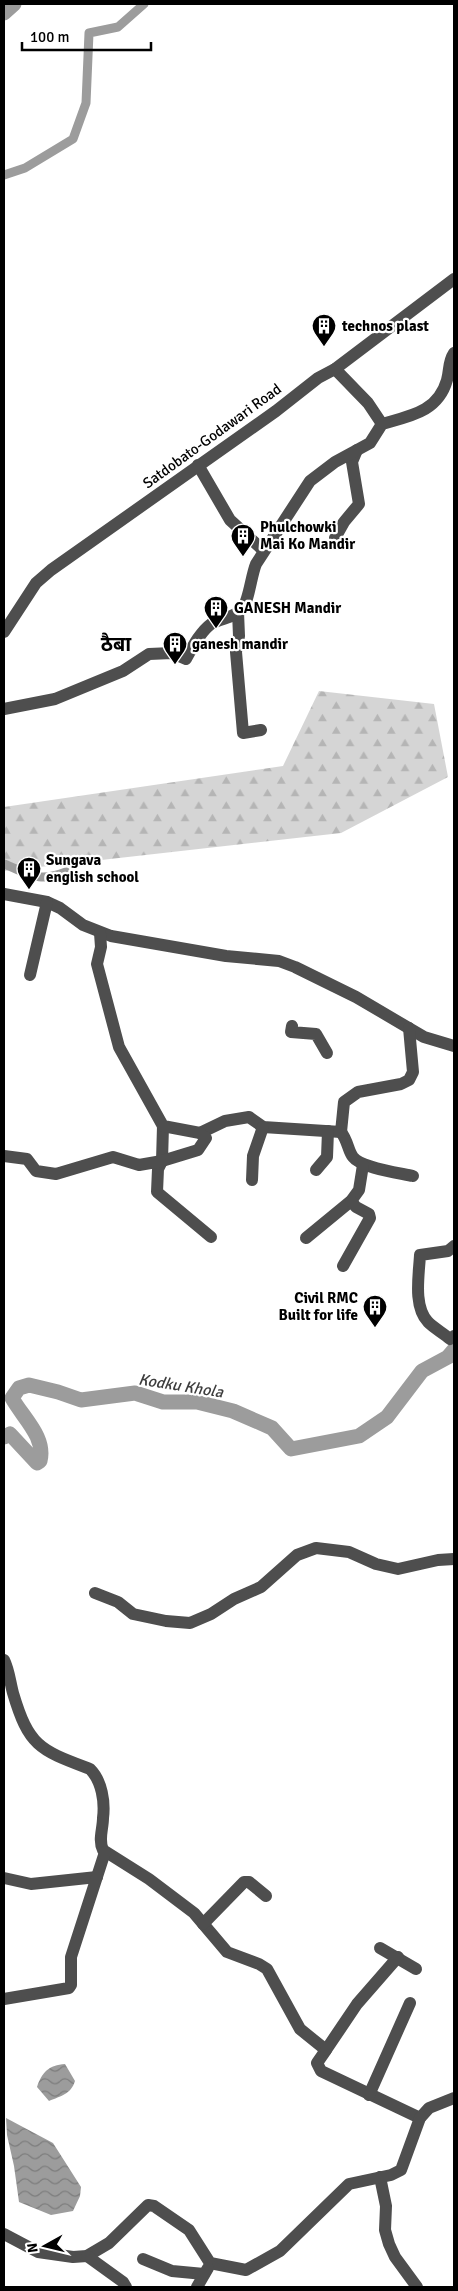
<svg xmlns="http://www.w3.org/2000/svg" width="458" height="2291" font-family="Signika,'Noto Sans Devanagari',sans-serif">
<style>
.forest{fill:url(#forest-firs)}
.water{fill:url(#water-waves)}
.lines{fill:none;stroke-linecap:round;stroke-linejoin:round}
.canal{stroke:#9c9c9c;stroke-width:9}
.river{stroke:#9c9c9c;stroke-width:15}
.minor{stroke:#4e4e4e;stroke-width:12}
.labels{text-anchor:middle;stroke-width:4.5;stroke-linejoin:round;paint-order:stroke}
.poi-label{font-size:15px;font-weight:bold;fill:#000;stroke:#fff;text-anchor:start}
.street-label{font-size:15px;fill:#000;stroke:#fff}
.water-label{font-size:16px;font-style:italic;fill:#3d3d3d;stroke:#fff}
.district-label{font-size:20px;font-weight:bold;fill:#000;stroke:#fff}
</style>
<defs>
<pattern id="forest-firs" width="22" height="20" patternUnits="userSpaceOnUse" patternTransform="scale(1.25)"><rect width="22" height="20" fill="#d5d5d5"/><path d="M5 1l3.5 6h-7zM16 11l3.5 6h-7z" fill="#b5b5b5"/></pattern>
<pattern id="water-waves" width="16" height="10" patternUnits="userSpaceOnUse" patternTransform="scale(1.25)"><rect width="16" height="10" fill="#9c9c9c"/><path d="M0 5q4-4 8 0t8 0" fill="none" stroke="#7d7d7d"/></pattern>
</defs>
<rect width="100%" height="100%" fill="#fff"/>
<polygon class="forest" points="319,691 434,704 448,777 341,833 4,871 4,807 283,766"/>
<g class="water">
<path d="M65 2064 75 2081C71 2094 61 2096 49 2101L37 2087C42 2072 49 2065 65 2064Z"/>
<polygon points="6,2118 53,2143 81,2187 80,2196 73,2211 51,2215 19,2202 14,2166 7,2135"/>
</g>
<g class="lines">
<g class="canal">
<polyline points="4,175 25,168 73,139 86,103 89,33 118,27 144,4"/>
<path d="M4 864C30 874 38 883 66 872"/>
</g>
<g class="river">
<polyline points="4,13 14,4"/>
<path d="M4 1437 10 1434 37 1463 40 1461C46 1437 23 1418 12 1398L19 1388 29 1385 58 1392 81 1400 135 1393 163 1402H197L233 1411 272 1428 291 1449 359 1436 387 1417 422 1371 448 1357 454 1350"/>
</g>
<g class="minor">
<polyline points="335,369 368,403 382,424"/>
<polyline points="198,465 230,520 263,550"/>
<polyline points="335,538 344,522 359,504 352,462 357,450"/>
<polyline points="238,612 239,636 236,652 243,733 261,730"/>
<polyline points="4,632 36,583 51,570 276,411 318,378 335,369 454,279"/>
<path d="M4 709 55 699 123 671 149 654 172 653 186 659C192 648 200 632 211 624 220 618 235 618 242 609 249 601 251 576 256 564L310 481 335 462 370 443 382 424C410 416 438 412 447 380 450 369 448 362 454 353"/>
<polyline points="4,894 47,902 60,908 83,925 111,936 226,956 279,961 295,967 356,997 424,1037 454,1046"/>
<polyline points="30,975 47,902"/>
<polyline points="292,1026 291,1032 316,1034 327,1053"/>
<polyline points="163,1126 162,1161 158,1169 157,1192 211,1237"/>
<path d="M341 1132C348 1141 348 1151 353 1157 361 1168 400 1173 413 1176"/>
<polyline points="200,1133 225,1121 249,1117 263,1127 341,1132 344,1102 358,1092 401,1084 409,1080 413,1072 409,1028"/>
<polyline points="4,1156 27,1159 36,1171 56,1174 113,1157 139,1165 162,1161 198,1150 206,1138 200,1133 163,1126 119,1047 97,964 101,947 100,933"/>
<polyline points="316,1170 327,1157 328,1131"/>
<polyline points="252,1180 253,1156 263,1127"/>
<polyline points="306,1238 351,1201 359,1190 363,1165"/>
<path d="M454 1246 448 1251 420 1255C419 1275 413 1306 428 1322 434 1328 443 1333 450 1339L454 1336"/>
<polyline points="343,1266 370,1218 369,1214 356,1207 351,1201"/>
<polyline points="95,1593 118,1602 133,1614 166,1621 190,1623 211,1614 234,1599 261,1587 297,1555 316,1548 349,1552 376,1564 398,1569 438,1560 454,1559"/>
<path d="M4 1660C9 1670 10 1682 13 1693 29 1747 40 1750 90 1769 102 1781 105 1802 103 1818 103 1829 98 1840 103 1850L149 1879 194 1913 227 1952 259 1964 267 1969 300 2029 326 2050 317 2063 321 2071 420 2118"/>
<polyline points="4,1878 31,1884 97,1877"/>
<polyline points="203,1924 244,1882 249,1882 266,1896"/>
<polyline points="380,1948 416,1969"/>
<polyline points="4,1999 69,1988 71,1985 71,1957 105,1852"/>
<polyline points="326,2050 357,2004 398,1957"/>
<polyline points="369,2095 410,2003"/>
<polyline points="380,2177 386,2206 385,2230 389,2244 395,2257 417,2287"/>
<polyline points="4,2234 38,2252 73,2257 87,2256 109,2243 148,2205 154,2206 189,2230 210,2263 246,2270 280,2251 349,2184 391,2175 401,2170 420,2118 429,2108 454,2098"/>
<polyline points="87,2256 123,2282 126,2287"/>
<polyline points="143,2259 172,2271 204,2274"/>
<polyline points="197,2287 208,2268"/>
</g>
</g>
<defs>
<symbol id="building-pin" viewBox="-11 -11 22 30"><path d="M0 17L-7.5 6A9.5 9.5 0 1 1 7.5 6Z" fill="#000" stroke="#fff"/><path d="M-4-6H4V6H1V3H-1V6H-4ZM-2.5-4.3h1.7v1.8h-1.7ZM.8-4.3h1.7v1.8H.8ZM-2.5-1h1.7V.8h-1.7ZM.8-1h1.7V.8H.8Z" fill="#fff"/></symbol>
</defs>
<g fill-rule="evenodd">
<use href="#building-pin" x="310" y="312" width="28" height="38"/>
<use href="#building-pin" x="229" y="522" width="28" height="38"/>
<use href="#building-pin" x="202" y="594" width="28" height="38"/>
<use href="#building-pin" x="161" y="630" width="28" height="38"/>
<use href="#building-pin" x="15" y="855" width="28" height="38"/>
<use href="#building-pin" x="361" y="1293" width="28" height="38"/>
</g>
<g class="labels">
<g class="poi-label">
<text x="342" y="331">technos plast</text>
<text x="260" y="532">Phulchowki<tspan x="260" dy="17">Mai Ko Mandir</tspan></text>
<text x="234" y="613">GANESH Mandir</text>
<text x="192" y="649">ganesh mandir</text>
<text x="46" y="865">Sungava<tspan x="46" dy="17">english school</tspan></text>
<text x="358" y="1303" text-anchor="end">Civil RMC<tspan x="358" dy="17">Built for life</tspan></text>
</g>
<g class="street-label">
<text transform="translate(212 436) rotate(-36)" y="5">Satdobato-Godawari Road</text>
</g>
<g class="water-label">
<text transform="translate(181 1385) rotate(9)" y="6">Kodku Khola</text>
</g>
<g class="district-label">
<text x="116" y="651">ठैबा</text>
</g>
</g>
<rect width="458" height="2291" fill="none" stroke="#000000" stroke-width="10"/>
<g transform="translate(45 2246) rotate(262)" stroke="#ffffff" stroke-width="4" paint-order="stroke">
<path d="M0-4L9 19L0 12L-9 19Z" fill="#000000"/>
<text y="-8" font-size="14" font-weight="bold" text-anchor="middle" fill="#000000">N</text>
</g>
<path d="M22 42v8h129v-8" fill="none" stroke="#000000" stroke-width="2.5"/>
<text x="30" y="42" font-size="15" fill="#000000" stroke="#ffffff" stroke-width="4" paint-order="stroke">100 m</text>
</svg>
